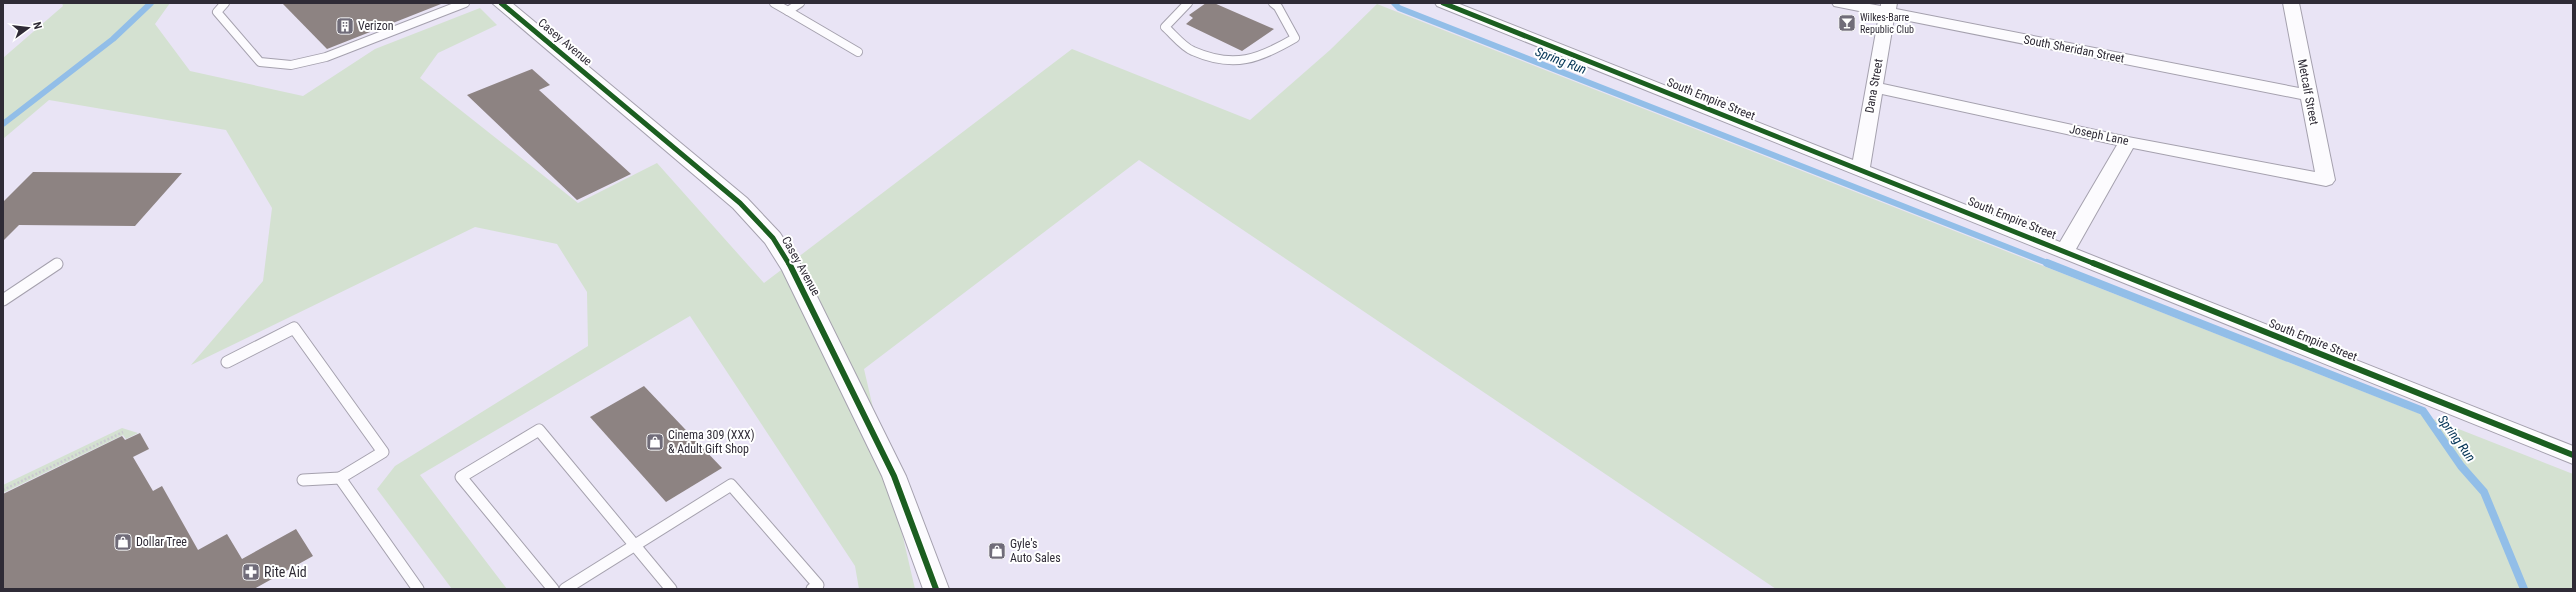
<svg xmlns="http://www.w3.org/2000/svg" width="2576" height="592" font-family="'Roboto Condensed',sans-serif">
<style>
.green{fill:#d4e1d1}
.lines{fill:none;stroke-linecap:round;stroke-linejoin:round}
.stream-far1{stroke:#92bee8;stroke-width:6}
.stream{stroke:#92bee8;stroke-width:8}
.building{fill:#8d8382}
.service-far1-casing{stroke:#a5a1ae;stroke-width:10}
.service-casing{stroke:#a5a1ae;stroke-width:13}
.minor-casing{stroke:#a5a1ae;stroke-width:2}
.tertiary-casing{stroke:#a5a1ae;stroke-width:2}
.path{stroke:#cbcad1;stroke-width:2.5;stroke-dasharray:2 2;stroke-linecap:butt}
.service-far1{stroke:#fcfbfe;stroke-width:8}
.service{stroke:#fcfbfe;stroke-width:11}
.minor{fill:#fcfbfe;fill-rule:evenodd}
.tertiary{fill:#fcfbfe;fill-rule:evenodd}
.cycleway-far1-casing{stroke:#fff;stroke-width:7}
.cycleway-casing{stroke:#fff;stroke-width:9}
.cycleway-far1{stroke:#1b5e20;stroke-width:5}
.cycleway{stroke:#1b5e20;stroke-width:6}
.labels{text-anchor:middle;stroke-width:4;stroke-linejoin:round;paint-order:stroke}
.far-poi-label{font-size:10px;fill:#2f2b36;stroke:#fff;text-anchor:start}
.poi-label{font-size:12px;fill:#2f2b36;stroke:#fff;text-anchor:start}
.street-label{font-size:12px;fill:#2f2b36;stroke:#fff}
.water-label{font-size:13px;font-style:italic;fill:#003254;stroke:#fff}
.near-poi-label{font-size:14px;fill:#2f2b36;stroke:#fff;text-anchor:start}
</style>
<rect width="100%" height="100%" fill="#e9e4f5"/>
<g class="green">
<polygon points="62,3 170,3 155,24 190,71 303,96 375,49 480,8 497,25 438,53 420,78 578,203 657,163 764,283 1072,49 1250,120 1330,50 1377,4 2573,474 2573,589 1776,589 1139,160 864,369 915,589 859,589 855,566 690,316 420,475 507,589 452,589 377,489 395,466 588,346 587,292 557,244 475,227 191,365 263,281 272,208 226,130 49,100 3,139 3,58 63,6"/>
<polygon points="122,428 138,433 126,439 123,435 3,493 3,485"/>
</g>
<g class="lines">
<g class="stream-far1">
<polyline points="1394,3 1399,8 2050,264"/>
<polyline points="3,124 113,39 151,3"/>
</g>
<polyline class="stream" points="2047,263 2423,411 2461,466 2484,492 2524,589"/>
</g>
<g class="building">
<polygon points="282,3 441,3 441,4 327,49"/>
<polygon points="1206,3 1214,3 1274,29 1242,51 1186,24 1193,18 1189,15"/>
<polygon points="532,69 550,85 539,90 631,174 577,200 467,95"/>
<polygon points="33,172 182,173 135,226 19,225 3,241 3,202"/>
<polygon points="644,386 722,468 666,502 590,417"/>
<polygon points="140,433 149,449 133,457 153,491 162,486 198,550 227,534 242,559 296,529 313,556 254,589 3,589 3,494 122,436 125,440"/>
</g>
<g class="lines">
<defs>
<g id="service-far1">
<polyline points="225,3 217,12 260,62 291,65 326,57 465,3"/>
<polyline points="774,3 788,11 800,3"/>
<path d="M1188 3 1165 27C1173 34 1183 47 1193 51 1234 69 1259 59 1295 38L1278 7 1273 3"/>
<polyline points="788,11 858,52"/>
</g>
<g id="service">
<polyline points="3,300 57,264"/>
<polyline points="227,362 294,328 383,452 340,478 418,589"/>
<polyline points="303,480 340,478"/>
<polyline points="553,589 461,477 539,430 671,589"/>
<polyline points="565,589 731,485 818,585 812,589"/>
</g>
<path id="minor" d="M1435 3H1457L1853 160 1879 15 1834 6 1832 3H1864L1881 6V3H1897L1896 9 2299 88 2283 3H2299L2335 180 2332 184 2326 186 2133 148 2076 249 2573 446V464L1437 6ZM1894 18 2301 99 2315 172 2128 137 1883 84ZM1882 94 2117 145 2060 242 1870 167Z"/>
<polygon id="tertiary" points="492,3 512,3 747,198 780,233 804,270 906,476 949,589 923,589 882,476 782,270 765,243 733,208"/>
</defs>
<use href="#service-far1" class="service-far1-casing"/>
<use href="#service" class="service-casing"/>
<use href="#minor" class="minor-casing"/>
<use href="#tertiary" class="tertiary-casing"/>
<polyline class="path" points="3,490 123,432"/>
<use href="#service-far1" class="service-far1"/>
<use href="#service" class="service"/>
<use href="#minor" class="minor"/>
<use href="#tertiary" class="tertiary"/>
<defs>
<g id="cycleway-far1">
<polyline points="501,3 740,203 773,238 789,264"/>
<polyline points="1443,3 2095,264"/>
</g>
<g id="cycleway">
<polyline points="789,263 894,476 936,589"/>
<polyline points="2093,263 2573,455"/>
</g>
</defs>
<use href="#cycleway-far1" class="cycleway-far1-casing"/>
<use href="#cycleway" class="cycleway-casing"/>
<use href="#cycleway-far1" class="cycleway-far1"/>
<use href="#cycleway" class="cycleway"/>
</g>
<defs>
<symbol id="bar-square" viewBox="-11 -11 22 22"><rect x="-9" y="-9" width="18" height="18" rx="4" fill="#706c79" stroke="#fff"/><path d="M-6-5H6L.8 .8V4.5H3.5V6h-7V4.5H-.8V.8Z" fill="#fff"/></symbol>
<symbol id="building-square" viewBox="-11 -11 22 22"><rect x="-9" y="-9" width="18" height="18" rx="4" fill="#706c79" stroke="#fff"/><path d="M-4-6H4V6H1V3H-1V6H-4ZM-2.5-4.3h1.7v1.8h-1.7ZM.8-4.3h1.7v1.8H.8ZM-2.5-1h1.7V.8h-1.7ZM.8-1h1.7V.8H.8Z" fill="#fff"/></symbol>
<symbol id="shop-square" viewBox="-11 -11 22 22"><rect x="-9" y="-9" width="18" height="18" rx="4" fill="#706c79" stroke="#fff"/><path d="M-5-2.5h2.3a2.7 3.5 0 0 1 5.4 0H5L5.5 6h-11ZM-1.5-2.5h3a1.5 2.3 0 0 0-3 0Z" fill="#fff"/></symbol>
<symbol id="pharmacy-square" viewBox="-11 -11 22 22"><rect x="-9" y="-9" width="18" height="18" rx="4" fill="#706c79" stroke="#fff"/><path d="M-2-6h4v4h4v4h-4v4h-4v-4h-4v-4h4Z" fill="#fff"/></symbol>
</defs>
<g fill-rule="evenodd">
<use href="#bar-square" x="1837" y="13" width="20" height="20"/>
<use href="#building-square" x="335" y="16" width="20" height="20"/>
<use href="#shop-square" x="645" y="432" width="20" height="20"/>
<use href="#shop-square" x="113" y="532" width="20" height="20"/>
<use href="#shop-square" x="987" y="541" width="20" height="20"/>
<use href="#pharmacy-square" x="241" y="562" width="20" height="20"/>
</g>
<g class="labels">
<g class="far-poi-label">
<text x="1860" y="21">Wilkes-Barre<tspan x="1860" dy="12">Republic Club</tspan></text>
</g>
<g class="poi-label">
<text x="358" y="30">Verizon</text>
<text x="668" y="439">Cinema 309 (XXX)<tspan x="668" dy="14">&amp; Adult Gift Shop</tspan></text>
<text x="136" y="546">Dollar Tree</text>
<text x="1010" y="548">Gyle's<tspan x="1010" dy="14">Auto Sales</tspan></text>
</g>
<g class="street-label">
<text transform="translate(565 42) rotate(40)" y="4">Casey Avenue</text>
<text transform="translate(2074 49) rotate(11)" y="4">South Sheridan Street</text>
<text transform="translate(1874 86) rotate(-80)" y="4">Dana Street</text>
<text transform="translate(2308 92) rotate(79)" y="4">Metcalf Street</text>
<text transform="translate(1711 99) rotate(22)" y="4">South Empire Street</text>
<text transform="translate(2099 135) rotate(12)" y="4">Joseph Lane</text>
<text transform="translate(2012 218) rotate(22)" y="4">South Empire Street</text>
<text transform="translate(801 266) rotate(61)" y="4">Casey Avenue</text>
<text transform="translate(2313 340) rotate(22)" y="4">South Empire Street</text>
</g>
<g class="water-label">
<text transform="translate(1561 60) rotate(21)" y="5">Spring Run</text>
<text transform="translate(2457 438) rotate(54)" y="5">Spring Run</text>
</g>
<g class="near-poi-label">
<text x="264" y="577">Rite Aid</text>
</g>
</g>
<rect width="2576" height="592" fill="none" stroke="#2f2b36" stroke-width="8"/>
<g transform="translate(28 28) rotate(75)" stroke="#ffffff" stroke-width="3" paint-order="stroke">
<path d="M0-3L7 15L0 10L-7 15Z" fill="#2f2b36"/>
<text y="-6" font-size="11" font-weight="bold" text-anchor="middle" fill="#2f2b36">N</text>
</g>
</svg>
